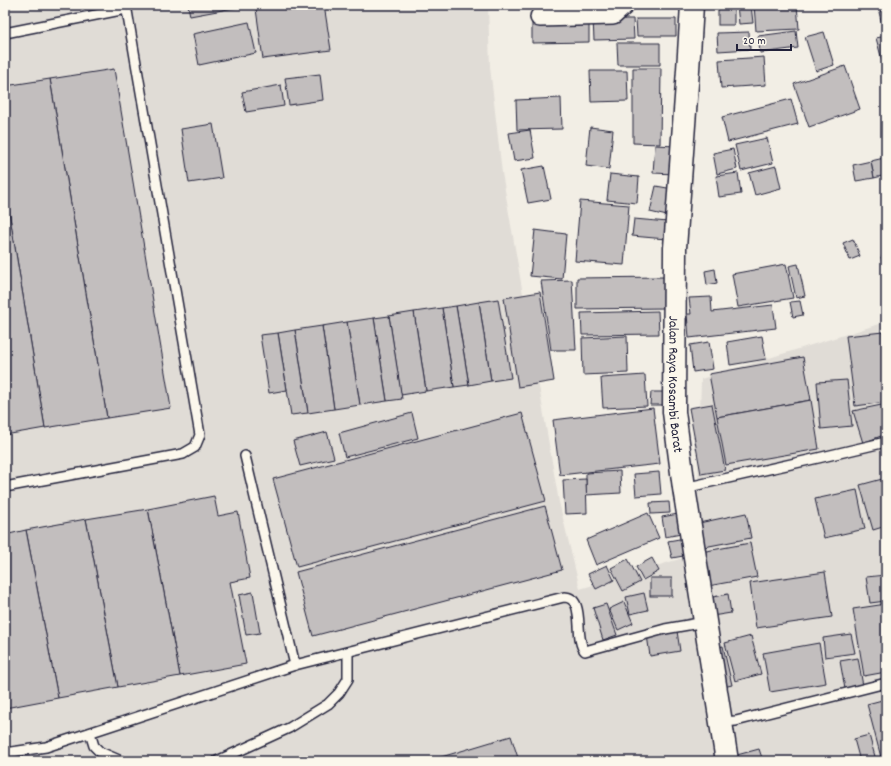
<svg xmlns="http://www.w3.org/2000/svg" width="891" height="766" font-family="Dekko,sans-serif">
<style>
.built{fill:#e0dcd6}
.building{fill:#c2bebe;stroke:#22223b}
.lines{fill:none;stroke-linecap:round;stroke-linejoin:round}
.lane-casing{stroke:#22223b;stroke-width:12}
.street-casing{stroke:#22223b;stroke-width:22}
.secondary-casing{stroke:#22223b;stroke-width:25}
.lane{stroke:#fbf7ec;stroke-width:9}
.street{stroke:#fbf7ec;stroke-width:19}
.secondary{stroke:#fbf7ec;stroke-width:22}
.labels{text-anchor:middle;stroke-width:4;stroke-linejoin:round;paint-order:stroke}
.street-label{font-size:14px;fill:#22223b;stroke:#fbf7ec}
</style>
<rect width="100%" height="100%" fill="#f2eee5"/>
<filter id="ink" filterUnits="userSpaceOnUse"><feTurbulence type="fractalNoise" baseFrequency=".025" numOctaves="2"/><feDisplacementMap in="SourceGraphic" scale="8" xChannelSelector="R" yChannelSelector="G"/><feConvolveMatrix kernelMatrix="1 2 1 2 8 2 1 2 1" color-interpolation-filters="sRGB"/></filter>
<g filter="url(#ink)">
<polygon class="built" points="5,5 488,5 490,67 502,173 559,502 580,589 696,554 701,379 886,322 886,761 5,761"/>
<g class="building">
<polygon points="188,5 250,5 190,16"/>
<polygon points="282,5 324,5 331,50 263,59 256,9"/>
<polygon points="540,5 561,5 561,11 540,12"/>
<rect x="718" y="5" width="16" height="20"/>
<polygon points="737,5 751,5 753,23 739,24"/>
<polygon points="754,5 797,5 799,29 756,31"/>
<polygon points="886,10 886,32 884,33 879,12"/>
<polygon points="593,19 633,19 634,39 594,40"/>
<polygon points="636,19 676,19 676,36 637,36"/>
<polygon points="589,21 589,42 532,43 532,23"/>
<polygon points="249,22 256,53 199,65 193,34"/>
<polygon points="796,31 798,48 760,53 758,36"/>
<polygon points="749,32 750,49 718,51 717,33"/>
<polygon points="824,32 834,65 816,71 805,37"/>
<polygon points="886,36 886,59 882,60 876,38"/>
<polygon points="617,43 660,43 660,65 618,65"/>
<polygon points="764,57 766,85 721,88 719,60"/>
<polygon points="845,66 860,109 809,127 794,84"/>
<polygon points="633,68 661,68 660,144 633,143"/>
<polygon points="114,69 171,408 107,418 50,79"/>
<polygon points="590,71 627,71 628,101 591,102"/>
<polygon points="320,74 323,100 289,105 285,78"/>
<polygon points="50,79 107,418 45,428 5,187 5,86"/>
<polygon points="281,85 284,106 246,112 242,92"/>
<polygon points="561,98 562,129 517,130 516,100"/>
<polygon points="791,99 798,124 728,142 722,117"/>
<polygon points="213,124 222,178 189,183 181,129"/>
<polygon points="590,127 613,130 609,169 586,166"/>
<polygon points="530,130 535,158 514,161 509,133"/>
<polygon points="767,138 773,163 741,171 735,145"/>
<polygon points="655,145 676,146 675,174 653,173"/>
<polygon points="733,149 737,169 717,174 713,153"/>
<polygon points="884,158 886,168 886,175 874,178 871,161"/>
<polygon points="871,161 874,178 856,181 853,165"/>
<polygon points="544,166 551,199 528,203 521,170"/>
<polygon points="776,166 781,188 755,195 749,173"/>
<polygon points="738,173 741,194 719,197 716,176"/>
<polygon points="610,174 639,177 637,203 607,200"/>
<polygon points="656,186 673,189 667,216 650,212"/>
<polygon points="5,187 45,428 5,435"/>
<polygon points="580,201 629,205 624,265 575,261"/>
<polygon points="634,219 668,222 666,239 632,236"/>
<polygon points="535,230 566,234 562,279 530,276"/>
<polygon points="853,239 860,256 850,260 843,243"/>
<polygon points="886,256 886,276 881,257"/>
<polygon points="786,264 793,298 738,307 732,274"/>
<polygon points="798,264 805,296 796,298 789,266"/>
<polygon points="715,269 717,283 707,285 705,271"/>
<polygon points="664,277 665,308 577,309 577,278"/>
<polygon points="572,280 576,350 551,350 541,281"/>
<polygon points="540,292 554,381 518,387 504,298"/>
<polygon points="711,297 712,312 773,305 776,328 689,338 687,314 691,314 689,298"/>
<polygon points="498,299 511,378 491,381 479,302"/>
<polygon points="800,301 803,315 793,317 790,302"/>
<polygon points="479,302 491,381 469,385 456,306"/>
<polygon points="456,306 469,385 454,387 442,308"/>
<polygon points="442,308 454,387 426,391 414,312"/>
<polygon points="658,311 659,334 582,335 581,313"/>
<polygon points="414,312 426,391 401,395 389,316"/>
<polygon points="389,316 402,399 387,401 374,318"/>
<polygon points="374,318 387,401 360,405 347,322"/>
<polygon points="347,322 360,405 334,409 322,326"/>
<polygon points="322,326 334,409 308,413 295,330"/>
<polygon points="295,330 308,413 291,415 278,333"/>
<polygon points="883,332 886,358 886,402 855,406 846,336"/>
<polygon points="278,333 287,390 269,393 260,335"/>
<polygon points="627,336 628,373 583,375 582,338"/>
<polygon points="762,336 766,359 730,365 727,342"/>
<polygon points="709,342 713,369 693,372 690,345"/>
<polygon points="803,357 811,400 717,417 709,374"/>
<polygon points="645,375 647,406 603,408 601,378"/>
<polygon points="847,380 852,426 821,429 817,382"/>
<polygon points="651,392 666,392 666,405 650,405"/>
<polygon points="811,400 819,449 726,465 717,417"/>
<polygon points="712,404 725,470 701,474 689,408"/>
<polygon points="886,404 886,434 863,443 853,411"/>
<polygon points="653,408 660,464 560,475 553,420"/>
<polygon points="412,413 418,438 345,457 339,433"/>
<polygon points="522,413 546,501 297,567 273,479"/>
<polygon points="327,432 334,458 300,466 293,441"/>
<polygon points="620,471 621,493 586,495 586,473"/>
<polygon points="659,472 661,494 636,496 634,474"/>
<polygon points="886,478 886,526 873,530 860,485"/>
<polygon points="586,479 587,513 565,514 563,480"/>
<polygon points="857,490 865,529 824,538 815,499"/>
<polygon points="214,496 218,516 238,512 250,578 230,582 246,664 180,676 148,509"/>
<polygon points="669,502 670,513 651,514 650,503"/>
<polygon points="545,506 562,570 313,636 296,572"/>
<polygon points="148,509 180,676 118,687 86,519"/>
<polygon points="648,513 659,538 596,565 586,540"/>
<polygon points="746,513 751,538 704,547 699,523"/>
<polygon points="678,514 681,534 665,537 662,517"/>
<polygon points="86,519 118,687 58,698 26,530"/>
<polygon points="26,530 58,698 5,708 5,535"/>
<polygon points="685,538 689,555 672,558 668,541"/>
<polygon points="750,543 757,577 708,586 701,552"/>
<polygon points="652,558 659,571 643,580 636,567"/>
<polygon points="628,559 640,582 623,591 611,568"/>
<polygon points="607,565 614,580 596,589 588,574"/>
<polygon points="825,572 832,617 756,628 750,583"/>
<polygon points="886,575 886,601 870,603 866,577"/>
<rect x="650" y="578" width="22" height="18"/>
<polygon points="253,592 260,633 246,635 239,595"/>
<polygon points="644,593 648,610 630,614 626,597"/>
<polygon points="728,594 731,613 712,616 708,598"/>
<polygon points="624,602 633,623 618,630 609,609"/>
<polygon points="606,604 617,635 603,640 593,608"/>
<polygon points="886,604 886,672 864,676 853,609"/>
<polygon points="677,631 680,651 650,656 647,635"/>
<polygon points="851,634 855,653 825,657 823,638"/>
<polygon points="751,636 761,674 735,681 725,643"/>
<polygon points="819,643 826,683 770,692 763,653"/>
<polygon points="723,646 732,685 719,688 711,649"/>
<polygon points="858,658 863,686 845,689 840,661"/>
<polygon points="886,699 886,761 882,761 867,704"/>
<polygon points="869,735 876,760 872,761 860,761 854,739"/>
<polygon points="511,736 519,761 428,761"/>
<polygon points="759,749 763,761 739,761 737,755"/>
</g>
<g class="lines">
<defs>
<g id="lane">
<polyline points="5,33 126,9"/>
<polyline points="245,456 295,665"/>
<polyline points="5,487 183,454 195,447 200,435 126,5"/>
<polyline points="684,488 818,458 886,442"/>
<polyline points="721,722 736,721 886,683"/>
<polyline points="90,733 94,746 100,752 121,761"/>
<path d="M5 753 46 747 295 665 564 597C587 597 573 639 585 651L665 629 705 622"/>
<polyline points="217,761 289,728 328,704 339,693 348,679 348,652"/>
</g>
<polyline id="street" points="540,17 613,15 624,5"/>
<g id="secondary">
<path id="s1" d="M692 5 688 70 675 248 674 412 684 488 727 761"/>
</g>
</defs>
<use href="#lane" class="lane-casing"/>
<use href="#street" class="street-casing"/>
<use href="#secondary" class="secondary-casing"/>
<use href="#lane" class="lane"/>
<use href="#street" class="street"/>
<use href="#secondary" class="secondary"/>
</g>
</g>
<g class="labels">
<g class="street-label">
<text dy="5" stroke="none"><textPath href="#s1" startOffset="380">Jalan Raya Kosambi Barat</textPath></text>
</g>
</g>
<rect width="891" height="766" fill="none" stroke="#fbf7ec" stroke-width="20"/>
<rect x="10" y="10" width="871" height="746" fill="none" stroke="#22223b" stroke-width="1.5" filter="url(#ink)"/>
<path d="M737 44v6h54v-6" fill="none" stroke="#22223b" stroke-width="2"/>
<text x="743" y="44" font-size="12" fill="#22223b" stroke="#fbf7ec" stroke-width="3" paint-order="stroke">20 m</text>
</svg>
